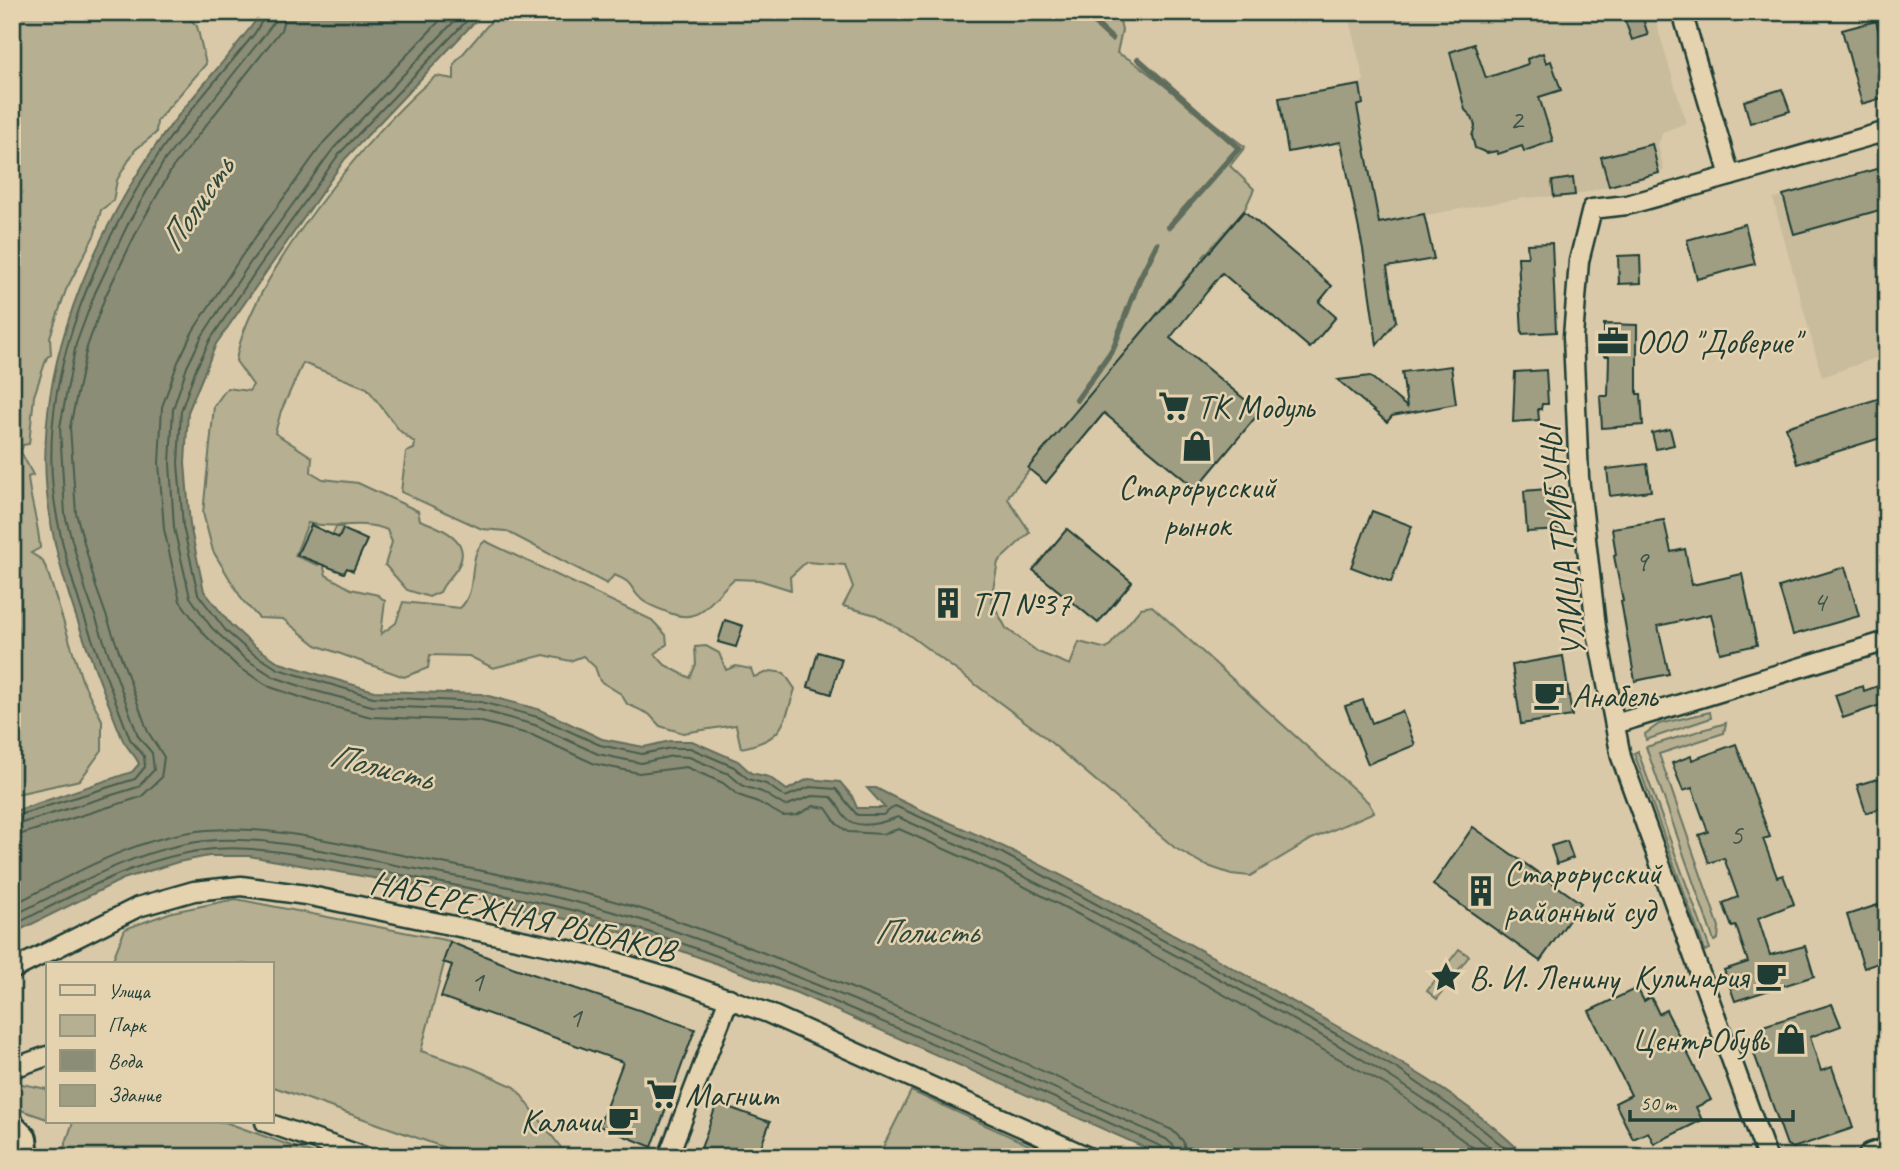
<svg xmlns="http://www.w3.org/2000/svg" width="1899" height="1169" font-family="Caveat,sans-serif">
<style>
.built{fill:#c8bc9d}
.green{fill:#b6af92;stroke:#6a7663;stroke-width:2}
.water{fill:#8b8d76;stroke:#606d5c;stroke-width:2}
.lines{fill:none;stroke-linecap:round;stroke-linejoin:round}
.shore{stroke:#4a5d4e;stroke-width:2}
.stream{stroke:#606d5c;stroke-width:6}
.building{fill:#9f9e83;stroke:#1f3d34;stroke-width:2}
.street-casing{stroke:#1f3d34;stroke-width:23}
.secondary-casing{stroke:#1f3d34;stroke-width:32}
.street{stroke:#e5d2af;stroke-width:18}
.secondary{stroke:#e5d2af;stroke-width:26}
.labels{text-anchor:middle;stroke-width:5;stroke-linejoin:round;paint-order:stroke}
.number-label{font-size:30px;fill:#3f5548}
.poi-label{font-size:33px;fill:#1f3d34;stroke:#e5d2af;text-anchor:start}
.street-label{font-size:33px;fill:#1f3d34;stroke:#e5d2af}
.water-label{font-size:35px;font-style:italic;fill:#2f493e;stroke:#e5d2af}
</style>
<rect width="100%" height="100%" fill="#d9c9a8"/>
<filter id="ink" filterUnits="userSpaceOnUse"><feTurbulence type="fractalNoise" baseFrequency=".0143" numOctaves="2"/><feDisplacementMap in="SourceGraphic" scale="14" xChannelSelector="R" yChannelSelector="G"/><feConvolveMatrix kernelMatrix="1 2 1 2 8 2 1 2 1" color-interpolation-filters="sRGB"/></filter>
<g filter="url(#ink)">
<g class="built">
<polygon points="1347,12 1653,12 1686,123 1663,132 1658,145 1664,170 1659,173 1575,195 1524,198 1357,227 1331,90 1360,85 1364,80"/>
<polygon points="1887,165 1887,387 1878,357 1822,377 1773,199"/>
</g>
<g class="green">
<path d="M12 12H183L197 26 206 64 157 121 156 133 135 150 117 180 113 201 101 210 95 234 66 290 50 337 51 355 47 357 34 396 29 444 23 445 21 452 33 475 28 477C30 501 39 524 40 548L31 553 42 560 47 570 82 680 102 720V750L80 780 12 795Z"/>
<path d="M499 12H1118L1122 30 1117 53 1131 60 1245 147 1230 166 1254 189 1244 211 1203 257 1208 290 1189 275 1088 398 1104 413 1091 429 1074 415 1009 495 1008 499 1030 532 998 562 991 600 1006 628 1038 652 1070 665 1079 642 1107 649 1141 608 1152 606 1368 802 1374 812 1312 839 1250 876 1231 874 1205 865 1175 848 1035 729 909 635 876 615 843 606 853 587 845 565 806 562 790 577 791 590 759 580 734 579C710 599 702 627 667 612 659 609 648 605 642 600 628 588 636 583 614 575L607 584 506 531 482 529 401 492 406 452 414 449 415 443 399 430 367 388 303 363 281 411 275 433 312 457 311 472 323 479 358 483 418 511 420 520C445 529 478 543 453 574 447 581 444 583 440 592L429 597 407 590 385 565 392 542 387 530C362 519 334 530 308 523L295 556 318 565 336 527H343L324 568 326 575 351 589 378 595 385 601 381 634 396 623 403 602 460 608C480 590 465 556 485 541L652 620 666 635 667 644 655 654 665 665 690 678 696 664 695 647 706 646 719 653 726 670 736 666 751 669 754 677 771 671 784 673 795 689C783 726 783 740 741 748L736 725 683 733 660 726 649 714 627 704 621 694 600 681 595 667 583 656 570 661 544 655 493 668 469 656 430 655 428 668 404 677 316 645 283 619 259 618 243 601 213 551 203 513 214 406 227 388 249 391 253 385 236 361C247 282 373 127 436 76L454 79V64Z"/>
<polygon points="1710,712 1711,718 1646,740 1645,734 1659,724"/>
<polygon points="1726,723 1724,733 1659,754 1719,927 1718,939 1714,941 1646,747"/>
<polygon points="1638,751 1638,752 1710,949 1705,951 1634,753"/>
<polygon points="236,899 450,941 421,1051 472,1068 515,1087 568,1157 471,1157 271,1086 271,964 111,964 125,929 172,912"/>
<polygon points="1459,949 1469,956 1437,999 1427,991"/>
<polygon points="12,1082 47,1089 47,1119 12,1107"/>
<polygon points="911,1091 1055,1157 878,1157"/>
<polygon points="73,1122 225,1122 322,1157 61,1157"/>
</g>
<path class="water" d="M262 12H484L345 159 216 344 188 412 185 463 190 525 204 591 231 625 253 645 280 663 374 691 481 694 541 710 602 739 644 747 670 741H692L738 761 751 773 769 777 787 790 808 779 840 782 852 796 857 808H885L867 788H876C918 811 963 827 1006 848 1111 899 1213 957 1315 1014 1384 1052 1471 1100 1526 1157H1166L797 993 649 939 452 892 249 856H209L178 862 123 879 12 934V812L132 772 139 764C136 755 126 748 122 738 96 671 61 588 50 517 29 389 81 260 150 154 183 104 227 61 262 12Z"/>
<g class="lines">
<g class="shore">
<polyline points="448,12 324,142 241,257 193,331 178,362 162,407 159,463 164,529 180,601 204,634 238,667 270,687 309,700 371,717 478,721 532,735 595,764 639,773 686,767 723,783 738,795 758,802 783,816 797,815 814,806 826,808 837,824 848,832 882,834 899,829 994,871 1093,922 1388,1086 1486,1157"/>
<path d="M463 12 333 149 250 263 202 336 187 367 173 409 170 463 174 528 190 597 211 627 244 658 274 677 312 690 372 706 480 710 535 725 598 754 641 763 672 756 689 757 729 774 743 786 762 792 785 806 812 796 831 797C838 803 839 809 844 816 856 832 885 822 898 817 1010 867 1117 923 1225 982 1321 1034 1417 1087 1502 1157"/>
<polyline points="475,12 339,154 258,268 210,340 195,371 181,411 178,463 183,526 198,594 226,631 249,651 278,669 373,697 481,702 538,717 600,745 642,754 671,748 690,748 734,767 748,779 766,784 785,797 810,787 836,789 857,815 883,815 895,806 1002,853 1338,1035 1399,1070 1476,1124 1516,1157"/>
<path d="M12 817 135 779 145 767 144 756 130 739C103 667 71 593 57 517 33 392 89 261 156 158 185 114 222 74 255 33L267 12"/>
<polyline points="12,826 138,787 154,770 152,753 138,736 86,591 65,515 60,427 76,344 95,293 128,224 164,161 262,38 274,22 276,12"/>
<polyline points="12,837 141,797 161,778 164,757 148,732 96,587 76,513 70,427 87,347 105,297 138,229 173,167 281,30 286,12"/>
<path d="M12 905C74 874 137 836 207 830 271 825 339 843 402 855 486 872 579 888 660 915 835 975 1004 1053 1172 1130L1183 1141 1187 1157"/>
<path d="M12 916C74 886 136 849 205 841 263 834 342 855 400 866 485 882 574 898 657 925 831 984 999 1063 1166 1139L1174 1146 1176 1157"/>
<path d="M12 926C74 895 135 859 205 850 258 842 338 863 392 873 477 890 573 906 655 934 828 993 996 1071 1162 1147L1167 1157"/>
</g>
<g class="stream">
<polyline points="1083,12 1112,39"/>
<polyline points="1138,59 1239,148 1169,227"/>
<polyline points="1077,400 1113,349 1139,280 1157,244"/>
</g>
</g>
<g class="building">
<polygon points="1622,12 1641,12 1648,35 1632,40"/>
<polygon points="1876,21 1887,63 1887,78 1881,80 1885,97 1862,104 1842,30"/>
<polygon points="1474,44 1486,78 1528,64 1527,59 1543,53 1546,63 1551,61 1561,90 1539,97 1553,141 1524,151 1522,146 1498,154 1497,151 1487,153 1475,148 1472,136 1475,126 1472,117 1465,110 1450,52"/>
<polygon points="1360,85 1363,104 1357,106 1379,223 1424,214 1434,259 1387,267 1396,321 1377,345 1363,249 1341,142 1288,152 1279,98"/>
<polygon points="1782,89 1790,111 1750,123 1744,101"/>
<polygon points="1652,144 1659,173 1609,186 1601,157"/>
<polygon points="1887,166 1887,208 1794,234 1783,195"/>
<polygon points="1573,178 1575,195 1554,197 1552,181"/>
<polygon points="1244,211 1332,286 1319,302 1336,317 1310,348 1222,273 1170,338 1260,412 1196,489 1104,413 1046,483 1028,468"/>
<polygon points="1745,224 1755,264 1697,279 1687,240"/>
<polygon points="1552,243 1556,332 1522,334 1518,257 1528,257 1527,244"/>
<polygon points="1640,255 1641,283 1619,284 1618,256"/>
<polygon points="1604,324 1637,325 1637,394 1641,394 1643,425 1602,428 1600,396 1608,396 1609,356 1604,356"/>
<polygon points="1451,366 1456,404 1392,416 1387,422 1338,380 1370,376 1407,407 1402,372"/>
<polygon points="1546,370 1548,404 1542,404 1541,409 1538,409 1539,420 1513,422 1515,372"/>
<polygon points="1887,396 1887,436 1797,464 1786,427"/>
<polygon points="1670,429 1674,445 1656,449 1652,433"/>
<polygon points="1647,464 1651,491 1610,496 1607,469"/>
<polygon points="1558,488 1562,530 1527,532 1524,491"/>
<polygon points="1372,511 1412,526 1391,582 1351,567"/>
<polygon points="1664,520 1671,552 1685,549 1692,585 1742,574 1757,645 1720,653 1711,614 1658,626 1669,674 1635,681 1621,601 1623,601 1614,556 1616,555 1612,528"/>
<polygon points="311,525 339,538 343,529 367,540 353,571 347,568 344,573 297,555"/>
<polygon points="1067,529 1132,582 1098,623 1033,570"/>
<polygon points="1845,567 1859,616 1793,635 1779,587"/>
<polygon points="725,620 743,626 736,647 718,642"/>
<polygon points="818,652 842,659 831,694 808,687"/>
<polygon points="1563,656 1572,716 1521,724 1512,665"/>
<polygon points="1863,686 1864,691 1878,686 1883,704 1843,718 1835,695"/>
<polygon points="1363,700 1372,723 1402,711 1415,745 1368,764 1345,706"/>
<polygon points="1736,744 1770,837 1763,839 1777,877 1783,875 1794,904 1758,918 1770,955 1805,946 1814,976 1735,1001 1724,970 1748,962 1736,926 1732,927 1723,903 1738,897 1724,858 1709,863 1699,835 1708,832 1692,788 1683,791 1672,763 1691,756 1692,760"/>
<polygon points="1887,776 1887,806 1866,813 1857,785"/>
<polygon points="1473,827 1581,903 1540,961 1433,885"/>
<polygon points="1567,841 1573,858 1557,864 1551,846"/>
<polygon points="1887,902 1887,960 1864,968 1847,915"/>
<polygon points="450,942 512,967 695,1029 652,1147 599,1126 623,1062 441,997 452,965 443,962"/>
<polygon points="1637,988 1644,1001 1651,997 1659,1014 1666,1010 1711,1100 1696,1107 1702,1120 1654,1144 1648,1132 1633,1139 1615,1103 1631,1095 1589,1011"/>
<polygon points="1832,1004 1841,1026 1810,1037 1821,1071 1832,1067 1853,1128 1793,1148 1787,1145 1750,1042 1761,1038 1760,1027"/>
<polygon points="717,1103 770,1122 757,1157 698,1157"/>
</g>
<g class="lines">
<defs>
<g id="street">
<polyline points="1682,12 1730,176 1627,205 1592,209 1579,261 1573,337 1579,477 1596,627 1621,757 1767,1157"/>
<polyline points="1730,176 1887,131"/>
<polyline points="1615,724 1887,641"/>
<polyline points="12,970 138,907 194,891 241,886 306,895 593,955 670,978 768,1013 1088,1157"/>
<polyline points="12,1064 19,1066 47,1056"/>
<polyline points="265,1122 365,1157"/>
<polyline points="668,1157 729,998"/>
</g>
<g id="secondary">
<polyline points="12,1128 23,1139 25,1157"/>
<polyline points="1872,1157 1887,1152"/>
</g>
</defs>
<use href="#street" class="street-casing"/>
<use href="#secondary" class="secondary-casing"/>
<use href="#street" class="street"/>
<use href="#secondary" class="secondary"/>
</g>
</g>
<defs>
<symbol id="office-bare" viewBox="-9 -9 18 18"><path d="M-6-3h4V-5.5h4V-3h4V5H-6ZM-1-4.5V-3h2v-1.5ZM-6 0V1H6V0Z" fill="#1f3d34" stroke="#e5d2af" stroke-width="2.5" paint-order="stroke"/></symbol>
<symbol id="supermarket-bare" viewBox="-9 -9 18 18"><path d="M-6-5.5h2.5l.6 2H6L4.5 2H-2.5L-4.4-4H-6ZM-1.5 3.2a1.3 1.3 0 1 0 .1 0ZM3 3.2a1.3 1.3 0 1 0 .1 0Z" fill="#1f3d34" stroke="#e5d2af" stroke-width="2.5" paint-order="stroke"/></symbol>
<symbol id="shop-bare" viewBox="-9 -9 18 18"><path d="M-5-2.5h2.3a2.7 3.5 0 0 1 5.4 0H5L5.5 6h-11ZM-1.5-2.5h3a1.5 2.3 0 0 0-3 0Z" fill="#1f3d34" stroke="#e5d2af" stroke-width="2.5" paint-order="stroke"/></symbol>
<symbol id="building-bare" viewBox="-9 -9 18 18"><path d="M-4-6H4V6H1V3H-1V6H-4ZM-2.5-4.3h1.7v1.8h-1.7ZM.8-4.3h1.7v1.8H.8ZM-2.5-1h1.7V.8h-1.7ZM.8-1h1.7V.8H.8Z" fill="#1f3d34" stroke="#e5d2af" stroke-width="2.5" paint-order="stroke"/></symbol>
<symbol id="cafe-bare" viewBox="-9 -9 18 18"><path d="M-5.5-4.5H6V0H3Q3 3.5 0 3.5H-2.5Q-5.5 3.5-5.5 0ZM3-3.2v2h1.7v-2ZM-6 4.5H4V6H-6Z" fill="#1f3d34" stroke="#e5d2af" stroke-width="2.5" paint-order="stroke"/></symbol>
<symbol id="sight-bare" viewBox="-9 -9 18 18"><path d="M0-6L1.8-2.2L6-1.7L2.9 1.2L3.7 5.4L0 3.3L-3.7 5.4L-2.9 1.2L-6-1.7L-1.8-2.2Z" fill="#1f3d34" stroke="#e5d2af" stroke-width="2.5" paint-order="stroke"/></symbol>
</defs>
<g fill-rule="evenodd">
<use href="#office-bare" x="1591" y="319" width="44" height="44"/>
<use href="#supermarket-bare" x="1152" y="384" width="44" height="44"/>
<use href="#shop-bare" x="1175" y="424" width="44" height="44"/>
<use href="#building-bare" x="926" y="581" width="44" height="44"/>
<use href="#cafe-bare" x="1527" y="673" width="44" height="44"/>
<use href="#building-bare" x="1459" y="869" width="44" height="44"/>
<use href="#cafe-bare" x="1749" y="954" width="44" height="44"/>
<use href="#sight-bare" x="1424" y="955" width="44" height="44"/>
<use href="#shop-bare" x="1769" y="1017" width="44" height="44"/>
<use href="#supermarket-bare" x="640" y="1072" width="44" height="44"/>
<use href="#cafe-bare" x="601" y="1098" width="44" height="44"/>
</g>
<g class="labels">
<g class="number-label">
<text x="1516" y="129">2</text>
<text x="1641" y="571">9</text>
<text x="1819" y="611">4</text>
<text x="1736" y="844">5</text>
<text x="477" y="991">1</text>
<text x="575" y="1027">1</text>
</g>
<g class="poi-label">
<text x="1636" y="353">ООО "Доверие"</text>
<text x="1197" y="418">ТК Модуль</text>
<text x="1197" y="498" text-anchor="middle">Старорусский<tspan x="1197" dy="38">рынок</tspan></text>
<text x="971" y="615">ТП №37</text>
<text x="1572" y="707">Анабель</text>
<text x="1504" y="884">Старорусский<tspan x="1504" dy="38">районный суд</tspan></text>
<text x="1748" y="988" text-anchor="end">Кулинария</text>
<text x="1469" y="989">В. И. Ленину</text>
<text x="1768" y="1051" text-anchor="end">ЦентрОбувь</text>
<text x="685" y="1106">Магнит</text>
<text x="600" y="1132" text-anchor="end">Калачи</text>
</g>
<g class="street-label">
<text transform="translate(1561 542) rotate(-96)" y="12">УЛИЦА ТРИБУНЫ</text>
<text transform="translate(523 915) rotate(13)" y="12">НАБЕРЕЖНАЯ РЫБАКОВ</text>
</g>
<g class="water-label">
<text transform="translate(196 204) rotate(-56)" y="12">Полисть</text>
<text transform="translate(381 766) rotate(14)" y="12">Полисть</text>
<text x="926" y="943">Полисть</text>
</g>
</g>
<rect width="1899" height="1169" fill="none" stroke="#e5d2af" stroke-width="42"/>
<rect x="21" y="21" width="1857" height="1127" fill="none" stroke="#1f3d34" stroke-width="2.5" filter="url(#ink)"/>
<rect x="46" y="962" width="228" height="161" fill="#e5d2af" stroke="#96967e" stroke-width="2"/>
<rect x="60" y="985" width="35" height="10" fill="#e5d2af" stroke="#96967e" stroke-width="2"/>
<text x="108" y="998" font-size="21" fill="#1f3d34">Улица</text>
<rect x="60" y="1015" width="35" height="21" fill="#b6af92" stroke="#96967e" stroke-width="2"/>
<text x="108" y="1032" font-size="21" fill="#1f3d34">Парк</text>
<rect x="60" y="1050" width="35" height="21" fill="#8b8d76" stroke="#96967e" stroke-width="2"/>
<text x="108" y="1068" font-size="21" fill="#1f3d34">Вода</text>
<rect x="60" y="1085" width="35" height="21" fill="#9f9e83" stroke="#96967e" stroke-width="2"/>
<text x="108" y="1102" font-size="21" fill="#1f3d34">Здание</text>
<path d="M1630 1110v10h163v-10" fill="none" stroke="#1f3d34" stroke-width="3.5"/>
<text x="1640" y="1110" font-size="21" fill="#1f3d34" stroke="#e5d2af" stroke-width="5" paint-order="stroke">50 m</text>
</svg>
